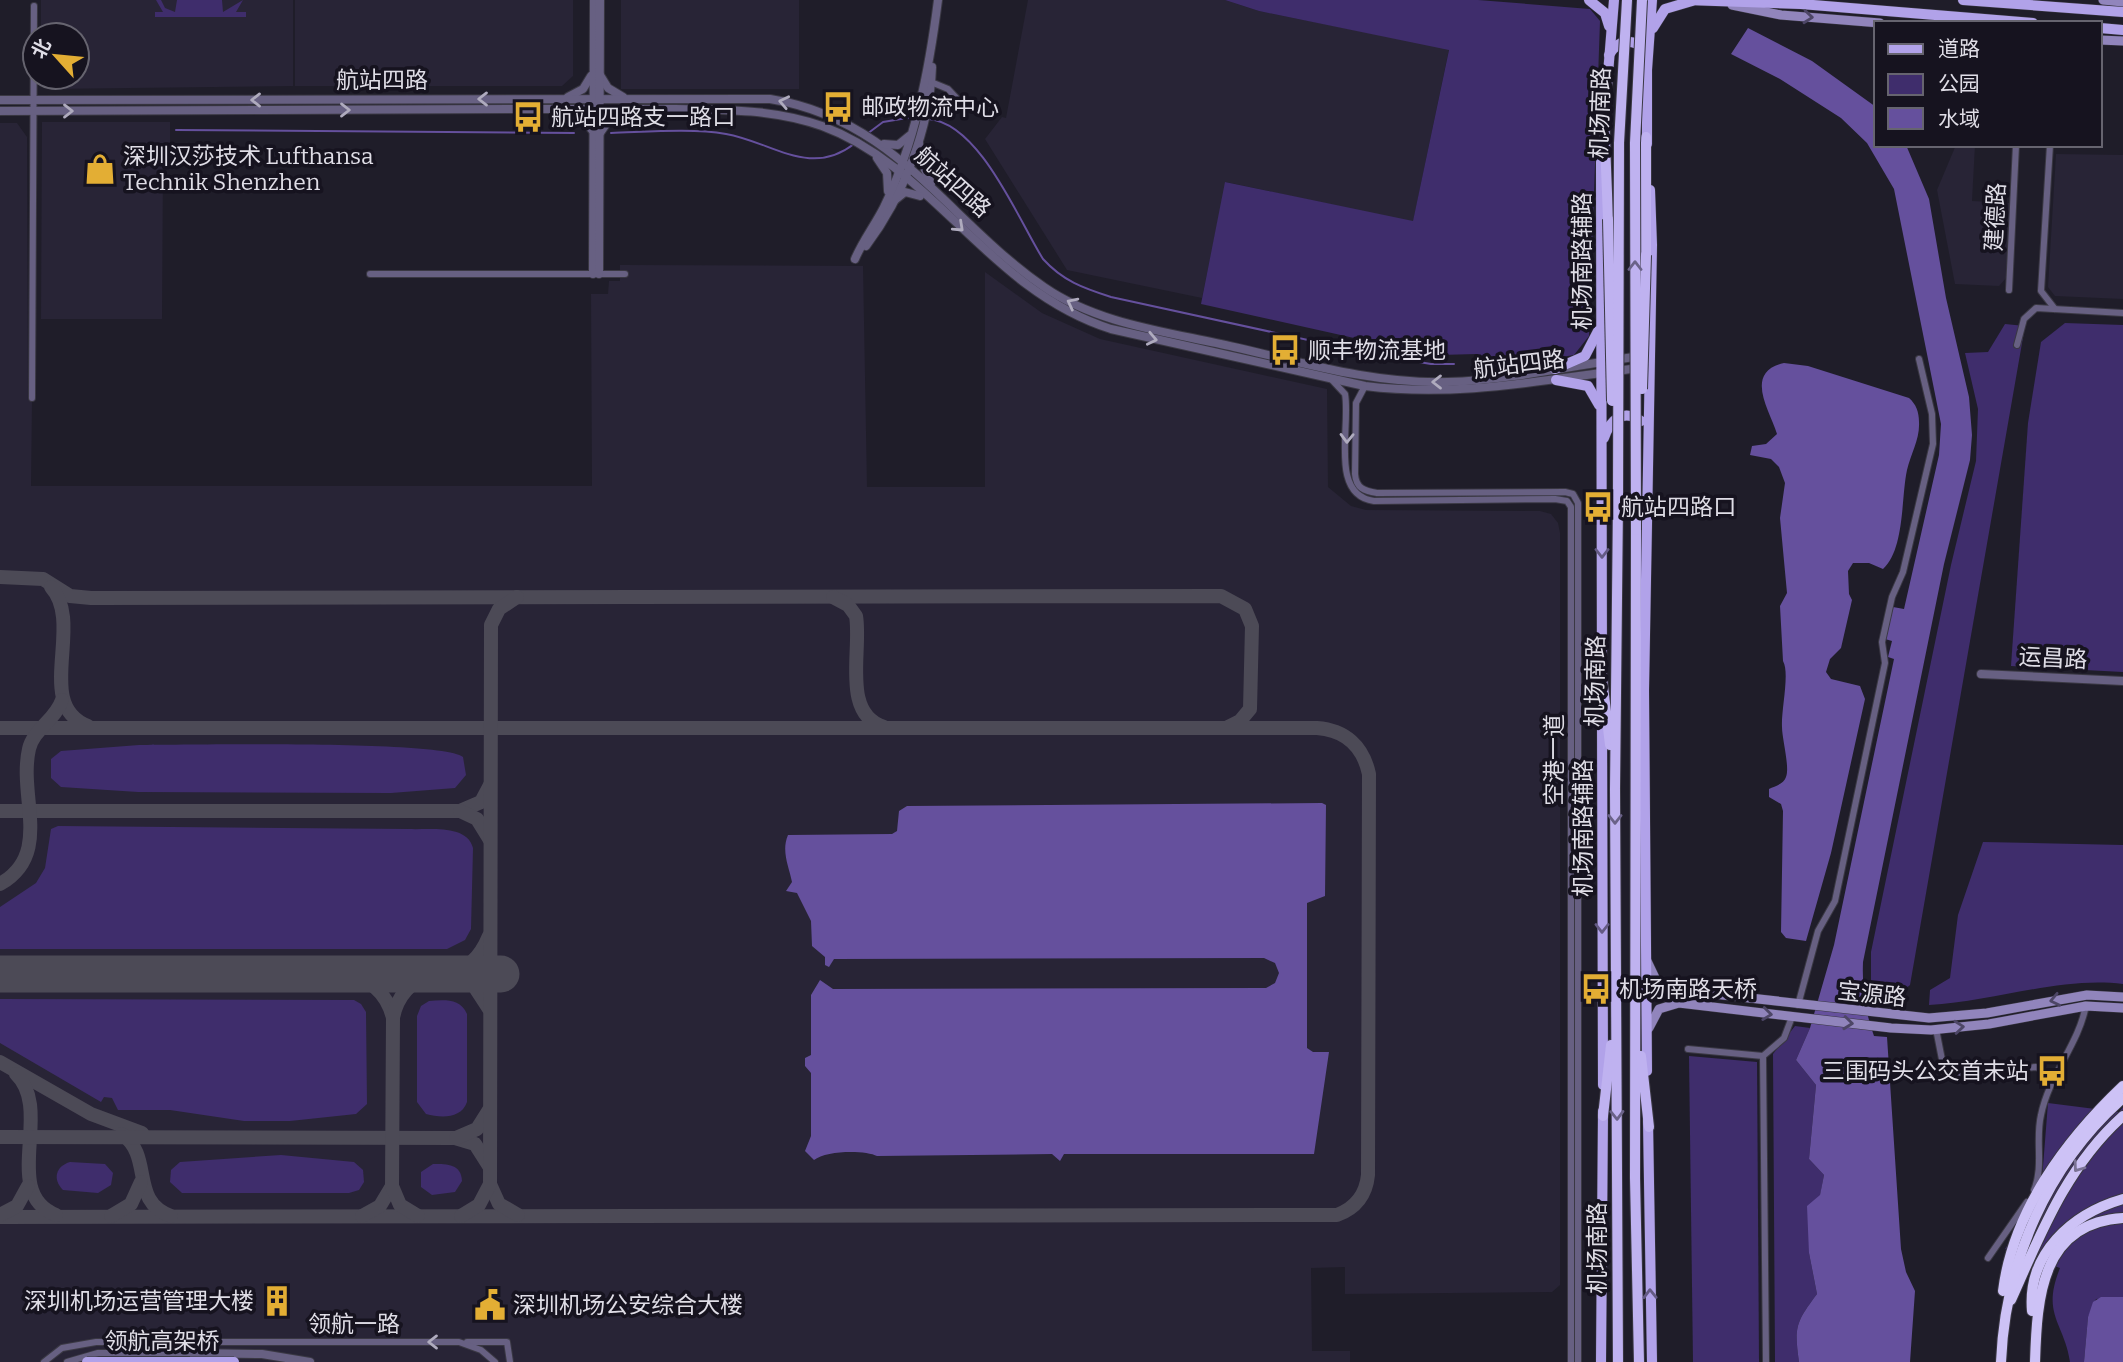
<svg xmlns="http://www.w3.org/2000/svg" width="2123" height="1362" font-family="Bitter,'Noto Sans SC',serif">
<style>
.built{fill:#282436}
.green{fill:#3f2d6c}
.water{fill:#65509d}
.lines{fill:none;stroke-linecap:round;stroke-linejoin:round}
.stream{stroke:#65509d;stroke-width:2}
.taxiway{stroke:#4c4a56;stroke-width:14}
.runway{stroke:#4c4a56;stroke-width:37}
.minor-casing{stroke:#3a3843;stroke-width:8}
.tertiary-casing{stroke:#3a3843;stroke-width:10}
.secondary-casing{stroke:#3a3843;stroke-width:10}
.primary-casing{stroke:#3a3843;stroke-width:11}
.trunk-casing{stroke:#3a3843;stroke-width:12}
.motorway-casing{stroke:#3a3843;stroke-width:12}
.minor{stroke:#676082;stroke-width:6}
.tertiary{stroke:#676082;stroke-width:8}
.secondary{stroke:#9185bc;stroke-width:9}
.primary{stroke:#b1a2e9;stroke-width:10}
.trunk{stroke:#bfb2f0;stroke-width:10}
.motorway{stroke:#cdc2f6;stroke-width:10}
.primary-bridge-casing{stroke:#3a3843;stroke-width:11;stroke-linecap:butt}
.trunk-bridge-casing{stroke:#3a3843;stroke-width:12;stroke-linecap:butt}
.primary-bridge{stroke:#b1a2e9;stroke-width:10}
.trunk-bridge{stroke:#bfb2f0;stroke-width:10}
.oneway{stroke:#4d4666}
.oneway2{stroke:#afabbe}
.oneway3{stroke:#6a6288}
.oneway4{stroke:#645a84}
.oneway5{stroke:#7b7395}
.labels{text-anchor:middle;stroke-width:7;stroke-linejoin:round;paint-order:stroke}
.street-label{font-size:23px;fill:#dfdde6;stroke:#16131f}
.poi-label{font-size:23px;fill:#dfdde6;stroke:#16131f;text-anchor:start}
</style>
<rect width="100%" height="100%" fill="#1f1d29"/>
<g class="built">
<polygon points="41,0 293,0 293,86 47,89 41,77 77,77 77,35 41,35"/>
<polygon points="295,0 573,0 573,76 562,86 295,86"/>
<rect x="621" y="0" width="178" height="89"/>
<polygon points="1028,0 1225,0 1259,11 1449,49 1413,222 1226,182 1202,298 1067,270 985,139 1002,117 1006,118"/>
<polygon points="42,122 170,122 170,162 163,163 162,319 41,319"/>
<polygon points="0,123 17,123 27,137 28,400 32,401 31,486 592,486 591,294 608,294 609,281 620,281 620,265 863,266 867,487 985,487 985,272 1042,313 1100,339 1327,389 1328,487 1351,506 1366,510 1540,511 1551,514 1558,523 1560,533 1560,1285 1552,1292 1345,1294 1345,1267 1311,1268 1312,1351 1350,1351 1350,1362 0,1362"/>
<polygon points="1956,145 1975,145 1972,201 2010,203 2007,277 1999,286 1955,284 1937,190"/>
<polygon points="2056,154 2123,155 2123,299 2055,296 2048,287"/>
</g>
<g class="green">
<polygon points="156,0 161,0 165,8 175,12 177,0 222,0 223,12 243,0 236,12 246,12 246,17 155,17 155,12 163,12"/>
<polygon points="1225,0 1478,0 1590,9 1600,21 1589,336 1574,355 1477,371 1477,354 1439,355 1417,352 1201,304 1225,182 1413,221 1449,50 1259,11"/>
<polygon points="2065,323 2123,325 2123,672 2011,666 2028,423 2041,342"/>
<polygon points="2005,324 2025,326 1910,985 1892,1000 1871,998 1871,952 1951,565 1976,461 1978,409 1965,353 1988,352"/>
<path d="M139 745C184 745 442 740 463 757L466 775 455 788 391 793 138 792 61 787 51 778V759L61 751Z"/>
<path d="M58 826 409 829C429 830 467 824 473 848L471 929 465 940 447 949H0V907L36 883 45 868 51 829Z"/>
<path d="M1983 842 2123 845V984C2061 976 1993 1002 1929 1005L1930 990 1950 978 1958 915Z"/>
<polygon points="0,999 354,1000 361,1004 366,1012 367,1104 356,1114 290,1121 244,1121 170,1110 118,1110 112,1098 104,1097 101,1102 0,1043"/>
<path d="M429 1001C444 1000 460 998 467 1014V1102C461 1119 441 1118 426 1114L417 1102V1016L421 1006Z"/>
<path d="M1795 1026 1810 1028 1796 1060 1816 1085 1809 1159 1824 1175 1809 1253 1817 1294C1796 1322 1794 1327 1799 1362H1775L1773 1054Z"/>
<polygon points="1689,1056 1757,1062 1759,1362 1693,1362"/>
<path d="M2048 1103 2119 1112 2123 1107V1297L2096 1299 2088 1317 2084 1362H2070C2064 1322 2041 1315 2060 1268L2005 1249 2041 1192Z"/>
<polygon points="281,1155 354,1162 363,1170 364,1182 359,1190 349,1193 182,1193 170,1182 171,1170 180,1162"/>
<path d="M70 1162 105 1164 113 1173 111 1185 98 1193 63 1190C52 1179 56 1166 70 1162Z"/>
<path d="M433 1164C448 1164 461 1164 462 1181L455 1192 432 1195 421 1187V1172Z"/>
</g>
<g class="water">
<path d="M1748 28 1812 61 1876 107V145H1906L1929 199 1946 298 1969 397 1972 435 1970 460 1944 564 1863 962C1862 987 1865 1012 1874 1036L1887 1037 1901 1249 1906 1272 1915 1291 1910 1362H1799C1794 1327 1796 1322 1817 1294L1809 1253 1807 1206 1820 1195 1824 1175 1809 1159 1816 1085 1796 1060 1810 1028 1834 945 1894 659 1888 657 1892 641 1885 639 1893 607 1904 609 1939 455 1941 424 1894 189 1867 143 1841 118 1780 79 1731 54Z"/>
<path d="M1784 363 1808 366 1909 398C1916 404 1919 412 1919 422 1920 439 1911 453 1907 470 1901 497 1905 549 1883 569L1869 563H1853L1848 571 1849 594 1852 600 1841 648 1830 659 1826 672 1831 679 1860 686 1865 699 1831 853 1806 941 1786 938 1781 932 1783 811 1781 804 1769 797V789C1775 786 1784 784 1786 777 1790 767 1782 739 1782 727 1781 710 1790 673 1783 661L1780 606 1787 593 1780 518 1785 483 1779 467 1771 459 1750 455 1752 446 1766 444 1777 434C1770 411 1743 372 1784 363Z"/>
<path d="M1322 803 1326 805 1325 896 1307 903V1048L1313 1052H1329L1314 1154H1064L1060 1161 1052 1154 877 1156C866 1150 826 1150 814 1160L805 1151 811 1136V1073L805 1066V1058L811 1055V995L820 980 833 989 1266 988 1275 983 1279 973 1275 963 1264 958 834 959 829 967 825 965V957L812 946 811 921 797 893 786 891 792 882C789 867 781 851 788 835L892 834 897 831 899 811 907 806Z"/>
<polygon points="2101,1297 2123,1297 2123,1362 2084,1362 2088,1317 2093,1302"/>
</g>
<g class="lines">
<g class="stream">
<path d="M929 119C980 124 1018 219 1043 259 1063 281 1083 288 1111 297L1377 355 1431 364H1454"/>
<polyline points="176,130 574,133"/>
<path d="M611 133C646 132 692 128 726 134 772 142 810 178 854 144"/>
<polyline points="867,134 883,122 913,117"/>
</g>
<g class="taxiway">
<polyline points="0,577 43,579 70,596 91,598 1221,596 1245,609 1252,626 1250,709 1240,721 1226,728"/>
<path d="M51 587C85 624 33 705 88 726"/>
<path d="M833 597 848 605 856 616C862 650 841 714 884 727"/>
<path d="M0 728H1317C1345 730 1363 746 1369 774L1368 1175C1366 1195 1356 1208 1337 1215L0 1217"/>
<polyline points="0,811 460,811 481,802 490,785"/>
<polyline points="460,811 477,819 490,840"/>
<path d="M0 884C53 854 18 797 29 749 33 730 56 719 62 700"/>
<path d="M344 974C369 978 387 993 393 1018"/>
<path d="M443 974C467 971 480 958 489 936"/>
<polyline points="448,974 474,986 489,1009"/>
<polyline points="0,1062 91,1114 142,1133"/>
<path d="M16 1074C54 1110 0 1193 56 1215"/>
<path d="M122 1134C154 1157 129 1201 171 1216"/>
<polyline points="0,1137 455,1138 475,1144 489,1166"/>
<polyline points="456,1138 477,1129 489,1110"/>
<polyline points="490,1184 499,1204 518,1215"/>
<polyline points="0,1215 17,1206 28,1186"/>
<polyline points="111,1216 131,1204 141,1182"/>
<polyline points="362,1216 380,1206 392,1186"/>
<path d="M418 1216 400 1205 392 1186 393 1018C397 996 410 982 431 974"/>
<polyline points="461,1216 479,1205 490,1184 491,625 499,609 517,597"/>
</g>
<polyline class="runway" points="0,974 501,974"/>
<defs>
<g id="minor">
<polyline points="931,82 948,89 966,108"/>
<polyline points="2050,145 2041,291 2055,309"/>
<polyline points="370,274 625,274"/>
<polyline points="2009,290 2016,145"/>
<polyline points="2017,345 2024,319 2036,308 2123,313"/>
<path d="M1332 380 1345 394C1351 426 1329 495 1374 501L1555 499 1567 501 1571 507V1362"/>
<path d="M1365 386 1356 403 1355 474C1356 488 1364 491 1377 493L1565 492 1573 494 1578 503V1362"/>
<polyline points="32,398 34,6"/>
<polyline points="1798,1005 1818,931 1835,901 1885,663 1882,642 1892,597 1903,572 1933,444 1932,414 1919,359"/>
<polyline points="1936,1029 1945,1075 2036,1067 2055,1076"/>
<polyline points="1688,1049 1763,1056"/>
<path d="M2034 1190C2044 1166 2035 1140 2041 1115 2049 1075 2079 1044 2086 1005"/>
<polyline points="1988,1258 2027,1202"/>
<polyline points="467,1342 507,1342 510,1362"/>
<polyline points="44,1362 62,1348 96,1342 459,1342 481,1350 495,1362"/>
<polyline points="67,1362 98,1353 194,1353"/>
<polyline points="1766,1362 1763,1056 1784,1038 1792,1017"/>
</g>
<g id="tertiary">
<polyline points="600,75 608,88 623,97"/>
<polyline points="568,97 583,89 591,76"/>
<path d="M0 100 770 99C896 119 947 220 1044 287 1099 325 1170 332 1234 347 1304 363 1374 384 1447 382 1512 380 1576 365 1640 356"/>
<path d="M0 111C178 110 356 110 534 109 581 109 629 109 676 109 727 110 774 109 822 126 934 167 988 290 1111 329L1365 386C1459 398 1547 379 1640 368"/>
<polyline points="567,112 582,118 592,130"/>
<polyline points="600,133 609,120 625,109"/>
<polyline points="919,143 921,161 931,183"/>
<polyline points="884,144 898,145 909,136"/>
<polyline points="877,158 887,173 888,191"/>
<polyline points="895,200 905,192 920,196"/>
<path d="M866 246C903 197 930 128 932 67"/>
<path d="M855 259C863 240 875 225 884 207 915 143 929 71 938 0"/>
<polyline points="593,274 594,0"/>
<polyline points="599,274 600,0"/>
<polyline points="1981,674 2123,681"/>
<polyline points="194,1362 194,1353 262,1354 310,1362"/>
</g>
<g id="secondary">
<polyline points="2103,0 2123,2"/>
<polyline points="1732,5 1781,15 1880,23"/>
<polyline points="2100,40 2123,41"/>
<polyline points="1647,961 1657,982 1669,989 1929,1018 1987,1013 2087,995 2123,997"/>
<polyline points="1649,1028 1659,1009 1679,1003 1891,1028 1931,1030 1989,1024 2086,1006 2123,1008"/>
</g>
<g id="primary">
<polyline points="1589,0 1605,13 1609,26"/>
<polyline points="1687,0 1801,4 2033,23"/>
<polyline points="1963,0 2123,12"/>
<polyline points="1653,28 1665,9 1692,1"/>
<polyline points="2100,28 2123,30"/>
<path d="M1609 55C1617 40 1633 37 1644 50"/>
<polyline points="1604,123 1614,0"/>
<polyline points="1647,144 1647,70 1652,0"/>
<polyline points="1601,162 1602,686"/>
<polyline points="1555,369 1585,356 1598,331"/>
<polyline points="1556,380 1588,386 1599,405"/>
<path d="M1604 438C1610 420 1623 408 1641 421"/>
<polyline points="1602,712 1603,1085"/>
<polyline points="1647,1071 1644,691 1652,245 1650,190"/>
<polyline points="1648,1121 1652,1362"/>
<polyline points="1601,1362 1603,1111"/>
</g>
<g id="trunk">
<polyline points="1604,116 1608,219"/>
<polyline points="1646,255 1646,137"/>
<polyline points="1636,530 1635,1178 1639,1362"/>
<polyline points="1602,678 1610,745"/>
<polyline points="1641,1056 1649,1127"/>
<polyline points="1603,1116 1611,1045"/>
<polyline points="1618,1362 1615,789 1618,503"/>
</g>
<g id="motorway">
<path d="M2003 1291C2013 1211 2066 1140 2123 1086"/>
<path d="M2011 1300C2041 1233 2067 1166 2123 1116"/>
<path d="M2032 1311C2027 1254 2071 1214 2123 1199"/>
<path d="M2001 1362C2005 1263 2047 1165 2123 1098"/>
<path d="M2035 1362C2037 1298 2041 1223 2123 1218"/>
</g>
</defs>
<use href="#minor" class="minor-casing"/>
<use href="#tertiary" class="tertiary-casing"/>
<use href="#secondary" class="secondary-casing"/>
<use href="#primary" class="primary-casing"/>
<use href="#trunk" class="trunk-casing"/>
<use href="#motorway" class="motorway-casing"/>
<use href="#minor" class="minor"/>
<use href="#tertiary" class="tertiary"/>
<use href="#secondary" class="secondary"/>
<use href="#primary" class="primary"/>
<use href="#trunk" class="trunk"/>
<use href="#motorway" class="motorway"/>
<defs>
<polyline id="primary-bridge" points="87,1362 234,1362"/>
<g id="trunk-bridge">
<polyline points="1608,219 1612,401"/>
<polyline points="1642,389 1646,255"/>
<polyline points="1618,503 1619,143 1627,0"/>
<polyline points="1636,530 1635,143 1642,0"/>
</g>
</defs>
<use href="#primary-bridge" class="primary-bridge-casing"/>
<use href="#trunk-bridge" class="trunk-bridge-casing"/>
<use href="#primary-bridge" class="primary-bridge"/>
<use href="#trunk-bridge" class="trunk-bridge"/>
</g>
<defs><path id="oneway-chevron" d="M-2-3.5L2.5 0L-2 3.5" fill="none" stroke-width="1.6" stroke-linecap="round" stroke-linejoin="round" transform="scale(1.75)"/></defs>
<g class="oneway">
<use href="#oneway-chevron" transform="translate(1808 17) rotate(5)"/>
<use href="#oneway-chevron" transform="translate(2055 1000) rotate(168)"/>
<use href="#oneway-chevron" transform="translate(1767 1014) rotate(7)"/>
<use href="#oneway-chevron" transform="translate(1848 1023) rotate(6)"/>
<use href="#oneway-chevron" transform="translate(1959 1027) rotate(-5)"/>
</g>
<g class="oneway2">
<use href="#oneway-chevron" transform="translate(483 99) rotate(180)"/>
<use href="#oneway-chevron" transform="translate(256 100) rotate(180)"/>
<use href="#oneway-chevron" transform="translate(784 102) rotate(-168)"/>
<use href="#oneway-chevron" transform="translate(345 110)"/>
<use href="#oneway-chevron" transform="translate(68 111)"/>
<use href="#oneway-chevron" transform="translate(959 227) rotate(43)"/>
<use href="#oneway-chevron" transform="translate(1072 303) rotate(-153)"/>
<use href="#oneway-chevron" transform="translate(1152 339) rotate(12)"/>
<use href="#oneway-chevron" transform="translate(1437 382) rotate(180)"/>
<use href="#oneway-chevron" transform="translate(1347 438) rotate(91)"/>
<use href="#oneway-chevron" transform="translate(433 1342) rotate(180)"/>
</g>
<g class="oneway3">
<use href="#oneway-chevron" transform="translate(1635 266) rotate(-90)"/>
<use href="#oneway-chevron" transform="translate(1615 819) rotate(90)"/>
<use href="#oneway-chevron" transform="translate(1617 1115) rotate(89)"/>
</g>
<g class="oneway4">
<use href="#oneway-chevron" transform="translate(1602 553) rotate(90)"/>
<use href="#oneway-chevron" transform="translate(1602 928) rotate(90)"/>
<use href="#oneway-chevron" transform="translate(1650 1294) rotate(-91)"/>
</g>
<use class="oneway5" href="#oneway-chevron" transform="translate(2078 1167) rotate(126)"/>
<defs>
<symbol id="bus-bare" viewBox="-9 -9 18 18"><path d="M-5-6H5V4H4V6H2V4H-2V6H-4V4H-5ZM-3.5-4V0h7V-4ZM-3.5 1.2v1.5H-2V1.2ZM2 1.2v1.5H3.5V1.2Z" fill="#e3ae34" stroke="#16131f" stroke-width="2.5" paint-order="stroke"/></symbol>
<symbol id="shop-bare" viewBox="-9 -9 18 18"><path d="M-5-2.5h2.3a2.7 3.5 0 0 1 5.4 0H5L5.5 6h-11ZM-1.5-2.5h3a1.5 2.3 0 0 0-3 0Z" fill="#e3ae34" stroke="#16131f" stroke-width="2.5" paint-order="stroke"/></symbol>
<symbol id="building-bare" viewBox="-9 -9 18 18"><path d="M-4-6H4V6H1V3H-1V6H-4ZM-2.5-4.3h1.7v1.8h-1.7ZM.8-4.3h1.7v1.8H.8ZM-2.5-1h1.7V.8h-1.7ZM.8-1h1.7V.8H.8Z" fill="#e3ae34" stroke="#16131f" stroke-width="2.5" paint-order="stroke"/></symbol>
<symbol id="civic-bare" viewBox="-9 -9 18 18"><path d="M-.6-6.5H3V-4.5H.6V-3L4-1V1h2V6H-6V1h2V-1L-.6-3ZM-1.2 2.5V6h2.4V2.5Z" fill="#e3ae34" stroke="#16131f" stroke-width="2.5" paint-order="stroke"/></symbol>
</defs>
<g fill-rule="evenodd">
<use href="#bus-bare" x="816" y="85" width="44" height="44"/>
<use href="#bus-bare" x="506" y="95" width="44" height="44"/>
<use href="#shop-bare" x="78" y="147" width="44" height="44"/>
<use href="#bus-bare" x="1263" y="328" width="44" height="44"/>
<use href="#bus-bare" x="1576" y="485" width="44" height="44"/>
<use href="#bus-bare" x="1574" y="967" width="44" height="44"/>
<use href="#bus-bare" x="2030" y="1049" width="44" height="44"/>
<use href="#building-bare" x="255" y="1279" width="44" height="44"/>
<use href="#civic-bare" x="468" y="1283" width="44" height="44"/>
</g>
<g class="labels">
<g class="street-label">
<text x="382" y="88">航站四路</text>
<text transform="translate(1600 113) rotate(-88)" y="8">机场南路</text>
<text transform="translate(953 182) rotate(42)" y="8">航站四路</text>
<text transform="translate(1995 217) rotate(-87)" y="8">建德路</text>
<text transform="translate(1582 261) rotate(-90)" y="8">机场南路辅路</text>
<text transform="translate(1519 364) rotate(-7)" y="8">航站四路</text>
<text transform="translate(2053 658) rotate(3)" y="8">运昌路</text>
<text transform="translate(1595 681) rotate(-89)" y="8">机场南路</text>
<text transform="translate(1554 760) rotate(-90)" y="8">空港一道</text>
<text transform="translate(1583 828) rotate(-90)" y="8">机场南路辅路</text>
<text transform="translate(1872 994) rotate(6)" y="8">宝源路</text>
<text transform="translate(1597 1248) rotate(-90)" y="8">机场南路</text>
<text x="354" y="1332">领航一路</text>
<text x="162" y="1349">领航高架桥</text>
</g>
<g class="poi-label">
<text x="861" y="115">邮政物流中心</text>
<text x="551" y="125">航站四路支一路口</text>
<text x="123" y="164">深圳汉莎技术 Lufthansa<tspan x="123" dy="26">Technik Shenzhen</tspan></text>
<text x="1308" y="358">顺丰物流基地</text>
<text x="1621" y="515">航站四路口</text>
<text x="1619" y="997">机场南路天桥</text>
<text x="2029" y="1079" text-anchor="end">三围码头公交首末站</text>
<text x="254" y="1309" text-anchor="end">深圳机场运营管理大楼</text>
<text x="513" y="1313">深圳机场公安综合大楼</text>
</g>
</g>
<rect x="1874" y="21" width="228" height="126" fill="#16131f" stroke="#66646f" stroke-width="2"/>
<rect x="1888" y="44" width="35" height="10" fill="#b1a2e9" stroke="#66646f" stroke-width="2"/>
<text x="1938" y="56" font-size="21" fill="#dfdde6">道路</text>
<rect x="1888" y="74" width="35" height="21" fill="#3f2d6c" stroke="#66646f" stroke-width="2"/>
<text x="1938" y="91" font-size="21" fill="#dfdde6">公园</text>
<rect x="1888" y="108" width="35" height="21" fill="#65509d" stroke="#66646f" stroke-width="2"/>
<text x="1938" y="126" font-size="21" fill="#dfdde6">水域</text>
<g transform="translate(56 56) rotate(297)"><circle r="33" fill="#16131f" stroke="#66646f" stroke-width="2"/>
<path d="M0-5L12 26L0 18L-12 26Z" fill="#e3ae34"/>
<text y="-10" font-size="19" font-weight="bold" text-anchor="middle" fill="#dfdde6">北</text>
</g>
</svg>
